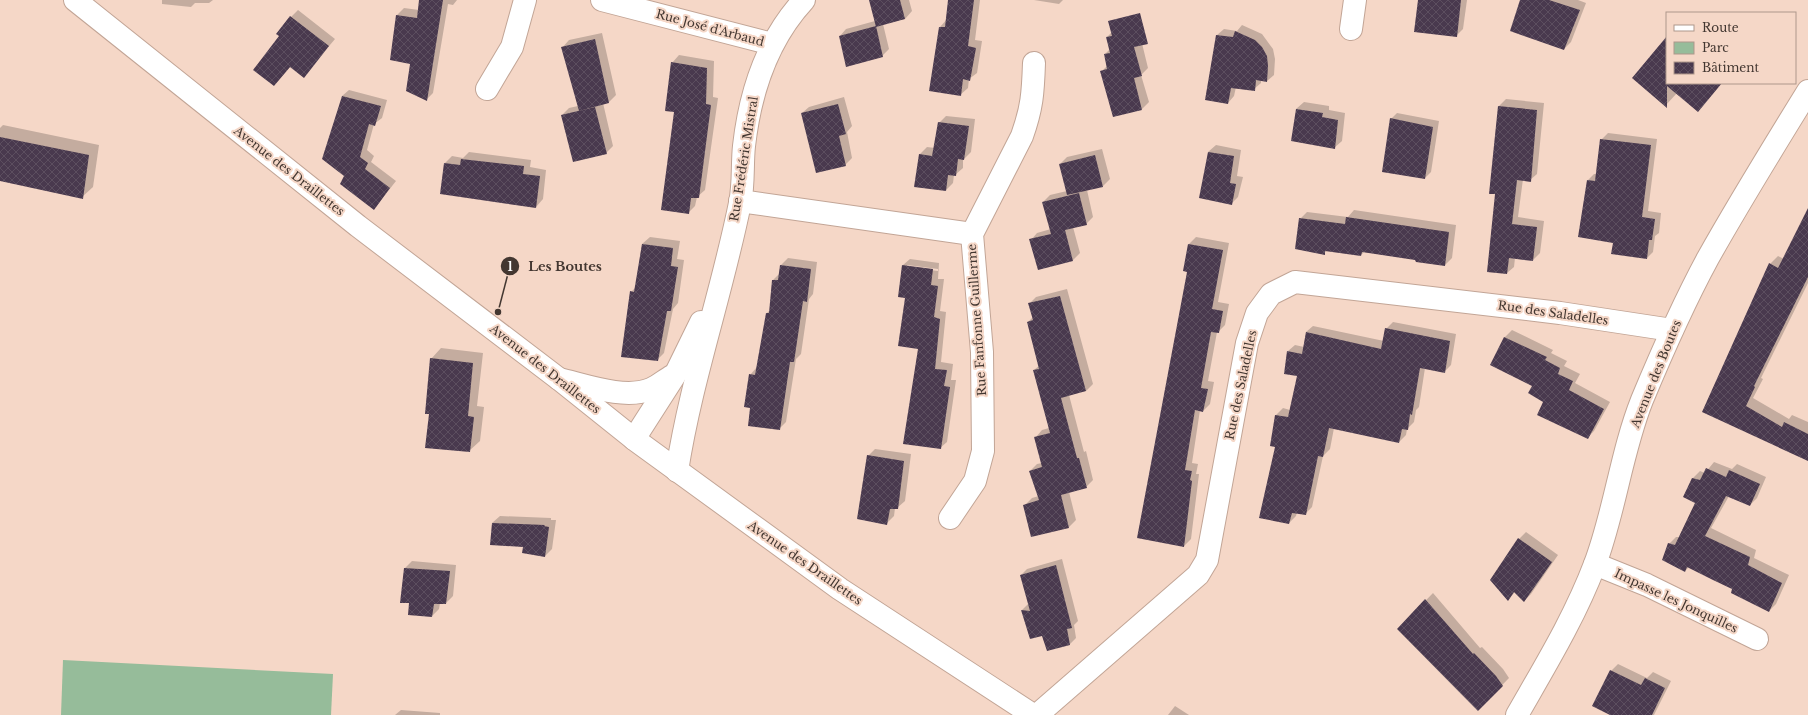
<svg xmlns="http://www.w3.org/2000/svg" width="1808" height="715" font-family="'Libre Baskerville',serif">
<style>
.green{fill:#96bc9a}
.shadow{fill:#0003;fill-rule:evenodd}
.building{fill:url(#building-cross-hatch)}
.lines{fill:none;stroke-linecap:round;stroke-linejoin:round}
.street-casing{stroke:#c2a596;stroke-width:24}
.secondary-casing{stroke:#c2a596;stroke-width:24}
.street{stroke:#fff;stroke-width:22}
.secondary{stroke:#fff;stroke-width:22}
.labels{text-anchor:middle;stroke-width:4;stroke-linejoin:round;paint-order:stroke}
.street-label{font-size:12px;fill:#433731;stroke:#f5d7c7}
.leader{fill:none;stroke:#433731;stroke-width:1.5}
.callout-dot{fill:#433731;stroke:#f5d7c7;stroke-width:1.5}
.mark-label{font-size:12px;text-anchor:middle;font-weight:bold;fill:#fff}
.callout-label{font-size:13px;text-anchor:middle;font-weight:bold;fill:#433731;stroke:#f5d7c7;stroke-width:4;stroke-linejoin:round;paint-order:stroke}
</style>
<defs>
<pattern id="building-cross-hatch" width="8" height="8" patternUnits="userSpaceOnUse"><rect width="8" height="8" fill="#49394e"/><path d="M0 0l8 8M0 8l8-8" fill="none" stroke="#5c4e5f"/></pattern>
</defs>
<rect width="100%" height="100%" fill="#f5d7c7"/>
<polygon class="green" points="63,660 333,674 331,715 61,715"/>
<g class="shadow">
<polygon points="162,0 213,0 209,3 195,3 191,7 162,4"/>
<polygon points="420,0 457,0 453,5 448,4 433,93 426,100 411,63 397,15 404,8 419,10"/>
<polygon points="870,0 909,0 912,11 905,19 883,24 889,49 882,56 840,36 846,29 875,21"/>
<polygon points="964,0 980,0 975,40 982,41 977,73 969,79 968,88 960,95 940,27"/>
<polygon points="1034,0 1063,0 1059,4"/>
<polygon points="1419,0 1467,0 1463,29 1456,36"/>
<polygon points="1521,0 1578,0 1586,3 1571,42 1564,49"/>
<polygon points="298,10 335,39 304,76 291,66 274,85 280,36 291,17"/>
<polygon points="1242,25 1262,34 1273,49 1275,59 1274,75 1267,81 1261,80 1261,83 1254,89 1236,87 1234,96 1228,103 1217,35 1224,29 1237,31"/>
<polygon points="1138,27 1148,68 1141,75 1149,102 1142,109 1101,72 1107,66 1105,54 1110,49 1107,37 1114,30"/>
<polygon points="602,33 616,95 609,102 603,103 613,146 606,153 562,115 569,108 578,106 562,48 569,40"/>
<polygon points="1667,38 1667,83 1722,83 1677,93 1666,105"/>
<polygon points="679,55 714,61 713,97 718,98 705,190 697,197 695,206 688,213 672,63"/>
<polygon points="349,90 387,100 382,118 374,124 367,150 374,156 371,162 396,181 374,209 346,176 342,96"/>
<polygon points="844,97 852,126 847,132 852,158 845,165 817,172 802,113 809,107"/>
<polygon points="1506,99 1544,103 1537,174 1530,180 1523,179 1518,217 1544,221 1540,253 1533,260 1515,258 1514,267 1507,273 1496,193 1499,106"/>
<polygon points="1304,102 1329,106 1329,110 1345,113 1342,141 1334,148 1296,109"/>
<polygon points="1397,113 1439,121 1431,172 1425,178 1391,119"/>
<polygon points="946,116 975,119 971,152 963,160 963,168 955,175 954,175 953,183 946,190 920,154 927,147 935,148 939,123"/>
<polygon points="3,125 99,145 93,187 82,197 0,180 0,128"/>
<polygon points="1608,133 1657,139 1648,211 1661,213 1659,233 1655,236 1653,252 1647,258 1614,242 1588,180 1594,174 1597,174 1601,140"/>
<polygon points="1216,145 1241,150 1237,176 1243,177 1238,197 1231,204 1208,152"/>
<polygon points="1102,149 1110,179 1103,186 1087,190 1093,217 1086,224 1073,227 1080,253 1073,260 1031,240 1037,233 1051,229 1043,202 1050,195 1067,191 1060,164 1067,157"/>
<polygon points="469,152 531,160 530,167 546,170 543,199 536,207 445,163 452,156 463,158"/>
<polygon points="1354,210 1456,225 1452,258 1445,265 1416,259 1364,252 1361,255 1328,250 1324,253 1300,219 1307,212 1348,217"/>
<polygon points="1808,210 1808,283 1761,378 1763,379 1753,398 1789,419 1792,415 1808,422 1808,460 1703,411 1770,264 1778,256 1784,259"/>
<polygon points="650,237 680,241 677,259 684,260 678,303 673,309 664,353 657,360 631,292 636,287 642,244"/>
<polygon points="1196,237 1229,243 1218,302 1229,304 1225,325 1218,332 1217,332 1208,381 1214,382 1210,404 1203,411 1200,410 1192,463 1198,464 1196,474 1199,474 1191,539 1184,546 1188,271 1184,271 1189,244"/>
<polygon points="788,258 817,262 813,294 809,299 801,354 796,359 786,422 779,429 751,407 750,375 757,367 767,313 770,310 773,280 780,273 781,265"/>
<path d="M910 259 939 263 938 279H944L940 311 946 312 941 362 953 364 951 380H956L947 442 940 448 919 348 906 297 903 265ZM907 265 938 269V271L907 267Z"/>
<polygon points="1067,289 1093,384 1086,391 1069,395 1084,452 1086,451 1093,480 1086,487 1069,492 1076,520 1069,527 1025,505 1032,498 1039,496 1030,471 1037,464 1042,463 1036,437 1042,430 1049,428 1034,370 1040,365 1028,322 1033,317 1029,304 1036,297"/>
<polygon points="1393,322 1456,334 1451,365 1444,372 1425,368 1419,407 1416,410 1414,422 1407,429 1406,435 1399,442 1334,428 1330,449 1323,456 1312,507 1305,514 1297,512 1296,516 1289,523 1276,446 1271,445 1276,415 1283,408 1290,410 1299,375 1288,351 1295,345 1304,347 1306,332 1313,326 1384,341 1386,329"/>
<polygon points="1512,330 1553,350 1551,353 1567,361 1564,366 1580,374 1575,383 1610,402 1594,431 1587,438 1544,402 1533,386 1491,365 1505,337"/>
<polygon points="441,348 483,353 477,406 484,407 480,441 469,451 430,413 431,359"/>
<polygon points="875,449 911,454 905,501 897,508 895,508 894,516 886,524 868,456"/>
<polygon points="1714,462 1732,469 1737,464 1766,477 1757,498 1750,505 1729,496 1711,528 1756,550 1754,558 1789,575 1776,604 1769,611 1733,588 1689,567 1685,571 1669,544 1676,537 1679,537 1696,502 1693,478 1700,471 1705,473"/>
<polygon points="500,516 551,518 551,520 556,520 552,549 545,556 524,546 492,523"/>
<polygon points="1526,532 1558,555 1531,594 1524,601 1515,592 1508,600 1519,539"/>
<polygon points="1062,559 1078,621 1074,625 1076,638 1070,644 1047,650 1042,635 1030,638 1022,610 1029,603 1021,575 1027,569"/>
<polygon points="412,561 456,565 453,596 446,603 440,603 439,609 432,616 410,602 402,602 405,568"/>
<polygon points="1433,593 1480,648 1482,647 1503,669 1509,678 1478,710 1398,629"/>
<polygon points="1618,664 1647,678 1653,672 1671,681 1654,715 1613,715 1611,671"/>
<polygon points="1175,706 1189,715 1168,715"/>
<polygon points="401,710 440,713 440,715 395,715"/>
</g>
<g class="building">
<polygon points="419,0 443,0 427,101 406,91 410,64 390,60 396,15 417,18"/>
<polygon points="869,0 900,0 905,19 876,27"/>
<polygon points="948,0 974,0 968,46 976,48 970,81 963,79 961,96 929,91 939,27 945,27"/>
<polygon points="1418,0 1461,0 1457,37 1414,32"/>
<polygon points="1520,0 1549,0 1580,10 1564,50 1510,31"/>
<polygon points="1140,13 1148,44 1134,47 1142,76 1134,78 1142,110 1113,117 1100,71 1107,69 1104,54 1110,53 1106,37 1112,36 1108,21"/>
<polygon points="290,16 329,46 304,78 290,67 274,86 253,70 279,36 276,34"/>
<polygon points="876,26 883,57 846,67 839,36"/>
<polygon points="1235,31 1255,40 1262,47 1267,56 1268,66 1267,82 1256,80 1255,91 1231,88 1228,104 1205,100 1216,35 1233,37"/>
<polygon points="1667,36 1667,83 1722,83 1698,112 1667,86 1667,108 1632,78"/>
<polygon points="595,39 609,103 579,111 561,47"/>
<polygon points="671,62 707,68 706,104 711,105 699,198 691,198 689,214 661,210 674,112 665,111"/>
<polygon points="342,96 381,106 375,126 369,124 360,157 368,163 365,169 390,188 374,210 340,184 344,176 322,159"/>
<polygon points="838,104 846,134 839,136 846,166 816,173 801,113"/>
<polygon points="1498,106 1537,110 1531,182 1517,180 1512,224 1537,227 1533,261 1509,258 1507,274 1487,272 1495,194 1489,194"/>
<polygon points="595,107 607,154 573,162 561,115"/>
<polygon points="1296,109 1323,113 1322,117 1338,120 1335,149 1291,141"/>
<polygon points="1390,118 1433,127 1425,179 1382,172"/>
<polygon points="938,122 969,126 964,160 958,159 956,176 948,175 946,191 914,187 919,154 932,156"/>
<polygon points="0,137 89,155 83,199 0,181"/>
<polygon points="1600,139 1651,145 1642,217 1655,219 1652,240 1649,240 1647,259 1611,254 1613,243 1578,237 1587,180 1595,181"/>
<polygon points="1208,152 1234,156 1230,183 1236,184 1232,205 1199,198"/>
<polygon points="1095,155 1103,187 1067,195 1059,164"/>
<polygon points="461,159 524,166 523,174 540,176 536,208 440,194 444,163 460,165"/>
<polygon points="1079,193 1087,225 1065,230 1073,261 1038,270 1029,239 1051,234 1042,202"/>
<polygon points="1808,208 1808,277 1754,386 1755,387 1746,406 1782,427 1784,422 1808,434 1808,461 1702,412 1769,263 1778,268"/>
<polygon points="1346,217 1449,232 1445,266 1416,262 1415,260 1362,252 1361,256 1325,251 1325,255 1295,249 1299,218 1345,224"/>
<polygon points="642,244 673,248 671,266 678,267 671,311 667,311 658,361 621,357 630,291 634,292"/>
<polygon points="1188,244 1223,250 1212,309 1223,311 1219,333 1211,332 1201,388 1208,389 1203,412 1195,410 1185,470 1192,471 1190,480 1192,481 1184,547 1137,538 1187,272 1183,271"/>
<polygon points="780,265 811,269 807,302 803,301 794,362 790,362 780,430 748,426 750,408 744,407 749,374 755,375 766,313 769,313 772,280 778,280"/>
<polygon points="902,265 933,269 931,285 938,286 934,317 940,319 935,369 947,370 944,386 950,387 941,449 903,444 918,349 898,346 905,298 898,297"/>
<polygon points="1060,296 1086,391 1061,398 1077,458 1079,458 1087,488 1061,495 1069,528 1031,537 1023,505 1039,500 1029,471 1042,467 1034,437 1050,433 1033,370 1039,369 1027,322 1033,320 1028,303"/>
<polygon points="1385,328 1450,341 1445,373 1420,368 1412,415 1410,414 1408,430 1402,429 1399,443 1329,428 1323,457 1318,456 1306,515 1292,513 1289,524 1259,518 1275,447 1270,446 1275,415 1288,417 1297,376 1284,374 1287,351 1302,354 1306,332 1381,349"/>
<polygon points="1504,337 1547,357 1545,360 1560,368 1558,374 1573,381 1569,390 1604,409 1588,439 1537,415 1543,402 1528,393 1532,386 1490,365"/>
<polygon points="430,358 473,363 468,416 474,417 470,452 425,448 429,414 425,414"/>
<polygon points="867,455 904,461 898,509 890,509 887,525 857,519"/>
<polygon points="1706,468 1726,477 1729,470 1760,484 1750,506 1726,496 1705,536 1750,557 1748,565 1782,583 1769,612 1731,593 1732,589 1713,580 1687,567 1685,572 1662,560 1668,543 1675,545 1695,503 1683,497 1692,478 1700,480"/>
<polygon points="492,523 545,525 544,526 549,527 545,557 522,553 523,547 490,545"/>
<polygon points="1518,538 1552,562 1524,602 1514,592 1508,601 1490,580"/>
<polygon points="1056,565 1072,628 1067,629 1070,645 1047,651 1042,636 1030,639 1021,610 1030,611 1020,575"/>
<polygon points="404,568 450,571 446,604 434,604 432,617 408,615 409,603 400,603"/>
<polygon points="1425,599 1473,654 1474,653 1496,676 1503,686 1478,711 1397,629"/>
<polygon points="1610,670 1641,685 1645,678 1665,688 1652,715 1610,715 1592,706"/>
</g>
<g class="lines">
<defs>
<g id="street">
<polyline points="602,0 772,44"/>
<polyline points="1351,29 1355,0"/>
<polyline points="487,89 512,47 525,0"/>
<polyline points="740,201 972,234"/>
<path d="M559 379C585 385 625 400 651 389 658 386 665 380 672 376"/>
<polyline points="634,439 675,375 701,322"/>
<path d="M677 471C691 380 722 293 740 203 744 184 742 164 744 146 750 93 767 40 804 0"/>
<path d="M950 518 975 481 983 451 982 352 972 234 1022 136C1032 108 1033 93 1034 63"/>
<polyline points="1595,564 1647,585 1757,639"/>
<polyline points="1037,715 1198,575 1207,560 1247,343 1257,313 1271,294 1295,282 1560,313 1672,330"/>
<path d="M1517 715C1545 666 1575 617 1595 564 1615 511 1621 453 1642 400 1662 352 1683 304 1708 258 1740 201 1774 146 1808 91"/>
</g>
<polyline id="secondary" points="75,0 358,226 559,379 634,439 840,589 1033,715"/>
</defs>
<use href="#street" class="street-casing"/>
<use href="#secondary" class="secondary-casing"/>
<use href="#street" class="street"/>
<use href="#secondary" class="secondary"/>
</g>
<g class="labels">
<g class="street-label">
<text transform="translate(710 28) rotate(15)" y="4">Rue José d'Arbaud</text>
<text transform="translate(744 159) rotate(-81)" y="4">Rue Frédéric Mistral</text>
<text transform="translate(289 171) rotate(38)" y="4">Avenue des Draillettes</text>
<text transform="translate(1553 313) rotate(8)" y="4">Rue des Saladelles</text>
<text transform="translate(977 320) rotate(-94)" y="4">Rue Fanfonne Guillerme</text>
<text transform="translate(545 369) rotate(38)" y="4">Avenue des Draillettes</text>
<text transform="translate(1656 374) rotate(-68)" y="4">Avenue des Boutes</text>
<text transform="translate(1241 385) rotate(-78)" y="4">Rue des Saladelles</text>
<text transform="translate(805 563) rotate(35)" y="4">Avenue des Draillettes</text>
<text transform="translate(1676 601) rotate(25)" y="4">Impasse les Jonquilles</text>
</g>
</g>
<path class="leader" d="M498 312L510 266"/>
<g class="callout-dot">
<circle cx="498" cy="312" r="4"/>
<circle cx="510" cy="266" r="10"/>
</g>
<g class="mark-label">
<text x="510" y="271">1</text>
</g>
<g class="callout-label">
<text x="565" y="271">Les Boutes</text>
</g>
<rect x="1666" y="12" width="130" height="72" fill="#f5d7c7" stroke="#ae978b"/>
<rect x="1674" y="25" width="20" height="6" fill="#ffffff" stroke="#ae978b"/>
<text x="1702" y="32" font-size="12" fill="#433731">Route</text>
<rect x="1674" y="42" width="20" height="12" fill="#96bc9a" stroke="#ae978b"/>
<text x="1702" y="52" font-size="12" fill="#433731">Parc</text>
<rect x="1674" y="62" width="20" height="12" fill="url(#building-cross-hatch)" stroke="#ae978b"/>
<text x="1702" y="72" font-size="12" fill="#433731">Bâtiment</text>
</svg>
